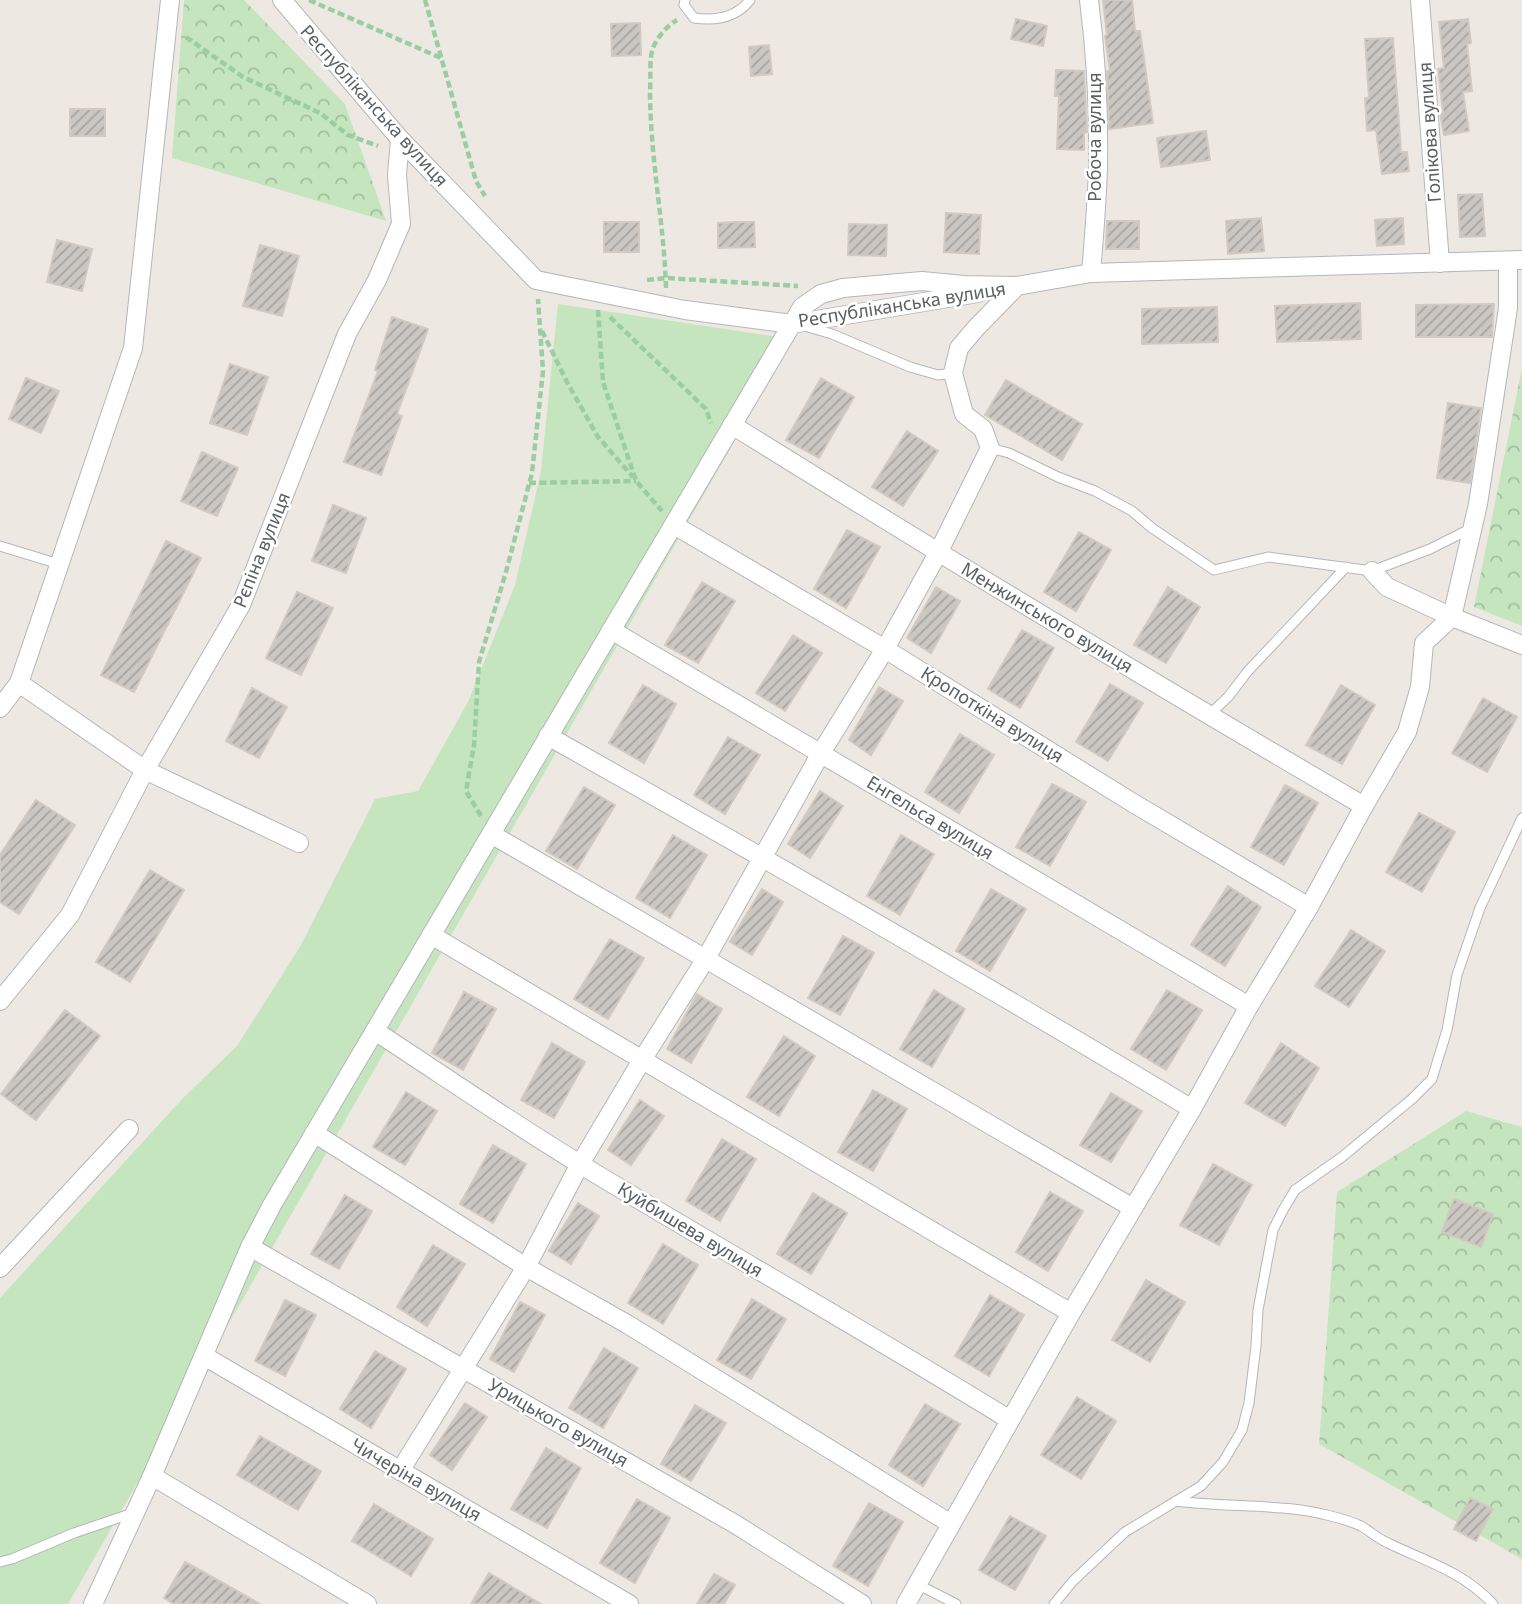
<svg xmlns="http://www.w3.org/2000/svg" width="1522" height="1604" font-family="'Noto Sans',sans-serif">
<style>
.grass{fill:#c5e5be}
.forest{fill:url(#forest-crowns)}
.building{fill:url(#building-hatch);stroke:#d2cac1;stroke-width:2}
.lines{fill:none;stroke-linecap:round;stroke-linejoin:round}
.lane-casing{stroke:#b3b6ba;stroke-width:11}
.street-casing{stroke:#b3b6ba;stroke-width:20}
.path{stroke:#9bcda2;stroke-width:4.5;stroke-dasharray:7 3.5;stroke-linecap:butt}
.lane{stroke:#fff;stroke-width:9}
.street{stroke:#fff;stroke-width:18}
.labels{text-anchor:middle;stroke-width:5;stroke-linejoin:round;paint-order:stroke}
.street-label{font-size:18px;fill:#5b6063;stroke:#fff}
</style>
<defs>
<pattern id="forest-crowns" width="20" height="18" patternUnits="userSpaceOnUse" patternTransform="scale(1.75)"><rect width="20" height="18" fill="#c5e5be"/><path d="M2 6a3 3 0 1 1 6 0M12 15a3 3 0 1 1 6 0" fill="none" stroke="#a3bd9e"/></pattern>
<pattern id="building-hatch" width="6" height="6" patternUnits="userSpaceOnUse" patternTransform="scale(1.75)"><rect width="6" height="6" fill="#cac6c1"/><path d="M-1 1l2-2M0 6l6-6M5 7l2-2" fill="none" stroke="#a7a4a0"/></pattern>
</defs>
<rect width="100%" height="100%" fill="#ede9e2"/>
<polygon class="grass" points="558,304 793,339 68,1604 1,1604 0,1603 0,1298 183,1098 237,1046 301,945 375,799 418,791 468,702 515,585 541,471"/>
<g class="forest">
<polygon points="184,0 244,0 345,104 386,221 172,158"/>
<polygon points="1522,368 1522,626 1474,607"/>
<polygon points="1466,1111 1522,1127 1522,1559 1319,1444 1337,1192"/>
</g>
<g class="building">
<polygon points="1103,0 1132,0 1135,31 1140,31 1153,123 1109,129 1107,71 1110,71 1105,36 1107,35"/>
<polygon points="1016,19 1047,26 1043,46 1011,39"/>
<polygon points="1468,19 1471,43 1467,44 1472,91 1463,92 1469,131 1444,135 1440,113 1443,112 1438,69 1444,68 1439,22"/>
<polygon points="640,23 641,55 612,56 611,24"/>
<polygon points="1393,38 1401,152 1407,152 1409,171 1382,174 1376,130 1367,131 1365,98 1369,98 1365,39"/>
<polygon points="769,45 772,74 751,76 749,47"/>
<polygon points="1056,70 1084,71 1087,132 1084,133 1084,150 1057,149 1059,96 1055,96"/>
<rect x="70" y="109" width="35" height="27"/>
<polygon points="1206,131 1210,160 1161,167 1157,138"/>
<polygon points="1482,194 1485,236 1460,237 1458,195"/>
<polygon points="946,213 981,215 979,254 944,252"/>
<polygon points="1261,218 1264,251 1228,254 1226,221"/>
<polygon points="1403,218 1404,244 1377,246 1375,220"/>
<polygon points="1107,221 1139,221 1139,249 1106,249"/>
<rect x="604" y="222" width="35" height="30"/>
<polygon points="735,222 754,222 755,247 718,248 718,223"/>
<polygon points="849,224 887,225 886,256 848,255"/>
<polygon points="57,240 92,249 82,291 47,282"/>
<polygon points="260,245 299,256 282,316 243,306"/>
<polygon points="1360,303 1361,339 1277,342 1275,306"/>
<polygon points="1494,304 1492,337 1416,337 1416,305"/>
<polygon points="1217,307 1218,342 1142,344 1142,309"/>
<polygon points="392,317 428,329 397,414 402,416 381,475 344,462 378,371 375,370"/>
<polygon points="230,364 268,377 247,435 210,423"/>
<polygon points="26,378 59,391 41,433 9,419"/>
<polygon points="821,378 854,397 819,458 786,440"/>
<polygon points="1006,380 1082,424 1062,460 985,415"/>
<polygon points="1448,403 1481,408 1470,483 1437,478"/>
<polygon points="907,431 938,451 903,506 872,487"/>
<polygon points="202,452 238,468 217,516 181,501"/>
<polygon points="333,505 366,518 346,573 312,561"/>
<polygon points="847,530 880,547 846,608 814,589"/>
<polygon points="1079,532 1111,550 1076,611 1044,592"/>
<polygon points="166,541 201,558 134,692 101,675"/>
<polygon points="702,582 735,601 698,663 665,645"/>
<polygon points="936,587 960,601 931,653 907,638"/>
<polygon points="1168,587 1200,607 1166,663 1134,645"/>
<polygon points="297,592 333,608 301,675 266,658"/>
<polygon points="1022,630 1054,648 1020,708 988,689"/>
<polygon points="793,635 822,653 785,711 756,693"/>
<polygon points="1110,684 1143,703 1108,761 1076,742"/>
<polygon points="643,685 676,704 644,763 609,743"/>
<polygon points="1341,685 1375,705 1342,764 1306,745"/>
<polygon points="879,687 903,701 871,755 849,740"/>
<polygon points="252,688 287,707 259,758 226,741"/>
<polygon points="1483,698 1517,717 1487,772 1452,753"/>
<polygon points="960,734 994,755 959,813 925,792"/>
<polygon points="728,737 760,755 725,814 694,795"/>
<polygon points="1052,784 1086,802 1050,866 1016,847"/>
<polygon points="1285,785 1318,803 1284,865 1251,847"/>
<polygon points="584,787 615,805 577,869 546,851"/>
<polygon points="820,791 843,806 810,858 788,844"/>
<polygon points="36,800 75,825 19,914 0,902 0,855"/>
<polygon points="1419,813 1455,832 1422,892 1386,872"/>
<polygon points="673,835 707,855 670,918 636,898"/>
<polygon points="901,835 934,854 900,915 867,896"/>
<polygon points="150,870 184,890 130,982 96,962"/>
<polygon points="1228,886 1261,907 1225,966 1191,945"/>
<polygon points="762,889 783,902 752,955 730,942"/>
<polygon points="991,889 1026,909 990,971 956,951"/>
<polygon points="1351,930 1385,951 1349,1007 1315,986"/>
<polygon points="843,936 874,953 840,1015 808,998"/>
<polygon points="610,939 644,958 608,1019 574,999"/>
<polygon points="934,990 965,1009 932,1067 900,1049"/>
<polygon points="1167,990 1202,1010 1166,1070 1131,1049"/>
<polygon points="464,992 496,1009 463,1070 432,1053"/>
<polygon points="697,994 722,1009 691,1063 667,1049"/>
<polygon points="65,1010 100,1036 36,1120 1,1094"/>
<polygon points="784,1036 815,1056 779,1116 747,1097"/>
<polygon points="552,1043 585,1062 554,1118 521,1100"/>
<polygon points="1281,1043 1319,1068 1285,1126 1245,1103"/>
<polygon points="873,1090 907,1109 873,1171 838,1152"/>
<polygon points="406,1092 437,1111 405,1165 373,1147"/>
<polygon points="1111,1093 1142,1111 1111,1162 1080,1145"/>
<polygon points="640,1100 664,1116 631,1165 608,1150"/>
<polygon points="722,1139 756,1159 720,1221 686,1201"/>
<polygon points="493,1145 526,1164 493,1223 460,1204"/>
<polygon points="1213,1164 1252,1185 1219,1245 1180,1225"/>
<polygon points="1050,1192 1083,1211 1048,1271 1016,1252"/>
<polygon points="813,1193 847,1213 811,1274 777,1254"/>
<polygon points="345,1195 372,1211 339,1269 311,1254"/>
<polygon points="1454,1199 1493,1214 1481,1247 1442,1232"/>
<polygon points="578,1203 599,1216 571,1264 549,1251"/>
<polygon points="663,1244 698,1265 663,1324 628,1303"/>
<polygon points="433,1245 465,1264 427,1326 397,1307"/>
<polygon points="1146,1280 1185,1302 1150,1362 1112,1340"/>
<polygon points="990,1295 1024,1315 989,1376 955,1356"/>
<polygon points="752,1299 786,1319 751,1379 717,1360"/>
<polygon points="285,1300 316,1315 285,1376 255,1361"/>
<polygon points="520,1302 545,1315 514,1372 490,1359"/>
<polygon points="604,1348 638,1368 603,1428 569,1408"/>
<polygon points="375,1351 406,1369 371,1428 340,1409"/>
<polygon points="1077,1397 1116,1421 1081,1479 1041,1455"/>
<polygon points="465,1403 487,1417 452,1470 430,1455"/>
<polygon points="925,1404 960,1424 923,1486 889,1465"/>
<polygon points="695,1405 726,1423 691,1481 661,1464"/>
<polygon points="260,1436 321,1471 298,1510 237,1475"/>
<polygon points="546,1448 581,1468 547,1528 511,1509"/>
<polygon points="1470,1498 1493,1509 1476,1541 1454,1529"/>
<polygon points="637,1499 670,1518 635,1583 600,1563"/>
<polygon points="869,1503 903,1522 868,1586 833,1566"/>
<polygon points="374,1504 433,1539 411,1576 352,1541"/>
<polygon points="1010,1516 1046,1536 1015,1590 979,1570"/>
<polygon points="185,1562 216,1579 260,1604 174,1604 164,1598"/>
<polygon points="489,1573 541,1604 471,1604"/>
<polygon points="714,1574 735,1585 724,1604 697,1604"/>
</g>
<g class="lines">
<defs>
<g id="lane">
<path d="M685 0 684 5 694 18C715 21 736 18 750 0"/>
<polyline points="808,327 832,334 910,367 938,375 953,373"/>
<polyline points="990,448 1009,453 1058,477 1095,491 1132,511 1152,528 1214,570 1268,557 1372,571 1430,549 1472,528"/>
<polyline points="0,546 59,564"/>
<polyline points="1208,716 1228,697 1248,671 1346,567"/>
<path d="M1176 1501C1215 1506 1254 1505 1293 1509 1312 1511 1344 1518 1361 1526 1370 1531 1378 1539 1388 1543 1427 1562 1462 1571 1493 1604"/>
<polyline points="0,1562 12,1559 74,1533 133,1513"/>
<polyline points="917,1584 956,1604"/>
<polyline points="1054,1604 1073,1581 1125,1532 1201,1486 1223,1462 1242,1430 1249,1403 1256,1346 1258,1310 1273,1230 1283,1210 1295,1190 1342,1157 1412,1099 1432,1079 1447,1030 1457,975 1480,908 1522,818"/>
</g>
<g id="street">
<polyline points="282,0 400,139 536,280 685,310 792,324 978,293"/>
<path d="M1089 0C1096 55 1099 111 1098 166 1097 202 1094 238 1091 273"/>
<polyline points="1420,0 1440,263"/>
<polyline points="1005,288 1091,273 1522,260"/>
<path d="M732 425C941 555 1151 682 1364 806"/>
<polyline points="674,525 885,649 1133,803 1309,907"/>
<polyline points="1372,571 1387,587 1452,617 1522,645"/>
<polyline points="611,630 1249,1006"/>
<polyline points="19,683 145,770 299,843"/>
<polyline points="0,708 19,683 133,348 170,0"/>
<path d="M548 736C764 858 980 981 1192 1109"/>
<polyline points="491,834 1133,1208"/>
<polyline points="431,935 1071,1313"/>
<polyline points="0,1001 70,915 145,770 241,605 347,334 377,280 401,224 397,175 400,139"/>
<path d="M375 1031C444 1076 512 1123 583 1166 725 1252 869 1333 1010 1420"/>
<polyline points="314,1133 526,1267 627,1324 951,1524"/>
<polyline points="250,1247 735,1524 862,1604"/>
<polyline points="0,1268 129,1129"/>
<polyline points="204,1356 629,1604"/>
<polyline points="400,1471 526,1267 580,1164 642,1060 705,960 821,753 885,649 938,553 990,448 983,429 964,414 953,373 959,348 976,328 1017,286"/>
<polyline points="152,1476 367,1604"/>
<polyline points="93,1604 152,1476 250,1247 272,1205 802,307 821,294 843,288 876,285 922,281 964,285 1017,286"/>
<polyline points="906,1604 1071,1313 1192,1109 1249,1006 1309,907 1364,806 1407,732 1420,687 1424,643 1452,617 1478,504 1508,308 1508,261"/>
</g>
</defs>
<use href="#lane" class="lane-casing"/>
<use href="#street" class="street-casing"/>
<g class="path">
<polyline points="309,0 441,58"/>
<polyline points="425,0 476,181 485,196"/>
<polyline points="186,37 243,77 320,113 348,135 378,146"/>
<polyline points="647,280 666,278 798,286"/>
<path d="M666 288C664 222 650 157 650 91 651 79 649 58 653 48 657 37 668 25 677 20"/>
<polyline points="598,310 603,382 636,481 662,511"/>
<polyline points="610,317 706,409 711,423"/>
<polyline points="542,331 567,382 598,437 633,477"/>
<polyline points="529,483 636,481"/>
<polyline points="481,816 466,791 474,745 479,662 506,572 532,473 543,371 538,299"/>
</g>
<use href="#lane" class="lane"/>
<use href="#street" class="street"/>
</g>
<g class="labels">
<g class="street-label">
<text transform="translate(374 106) rotate(48)" y="6">Республіканська вулиця</text>
<text transform="translate(1430 132) rotate(-94)" y="6">Голікова вулиця</text>
<text transform="translate(1095 137) rotate(-90)" y="6">Робоча вулиця</text>
<text transform="translate(902 305) rotate(-9)" y="6">Республіканська вулиця</text>
<text transform="translate(262 550) rotate(-68)" y="6">Рєпіна вулиця</text>
<text transform="translate(1047 618) rotate(31)" y="6">Менжинського вулиця</text>
<text transform="translate(992 715) rotate(32)" y="6">Кропоткіна вулиця</text>
<text transform="translate(930 818) rotate(31)" y="6">Енгельса вулиця</text>
<text transform="translate(690 1230) rotate(31)" y="6">Куйбишева вулиця</text>
<text transform="translate(558 1423) rotate(30)" y="6">Урицького вулиця</text>
<text transform="translate(416 1480) rotate(30)" y="6">Чичеріна вулиця</text>
</g>
</g>
</svg>
